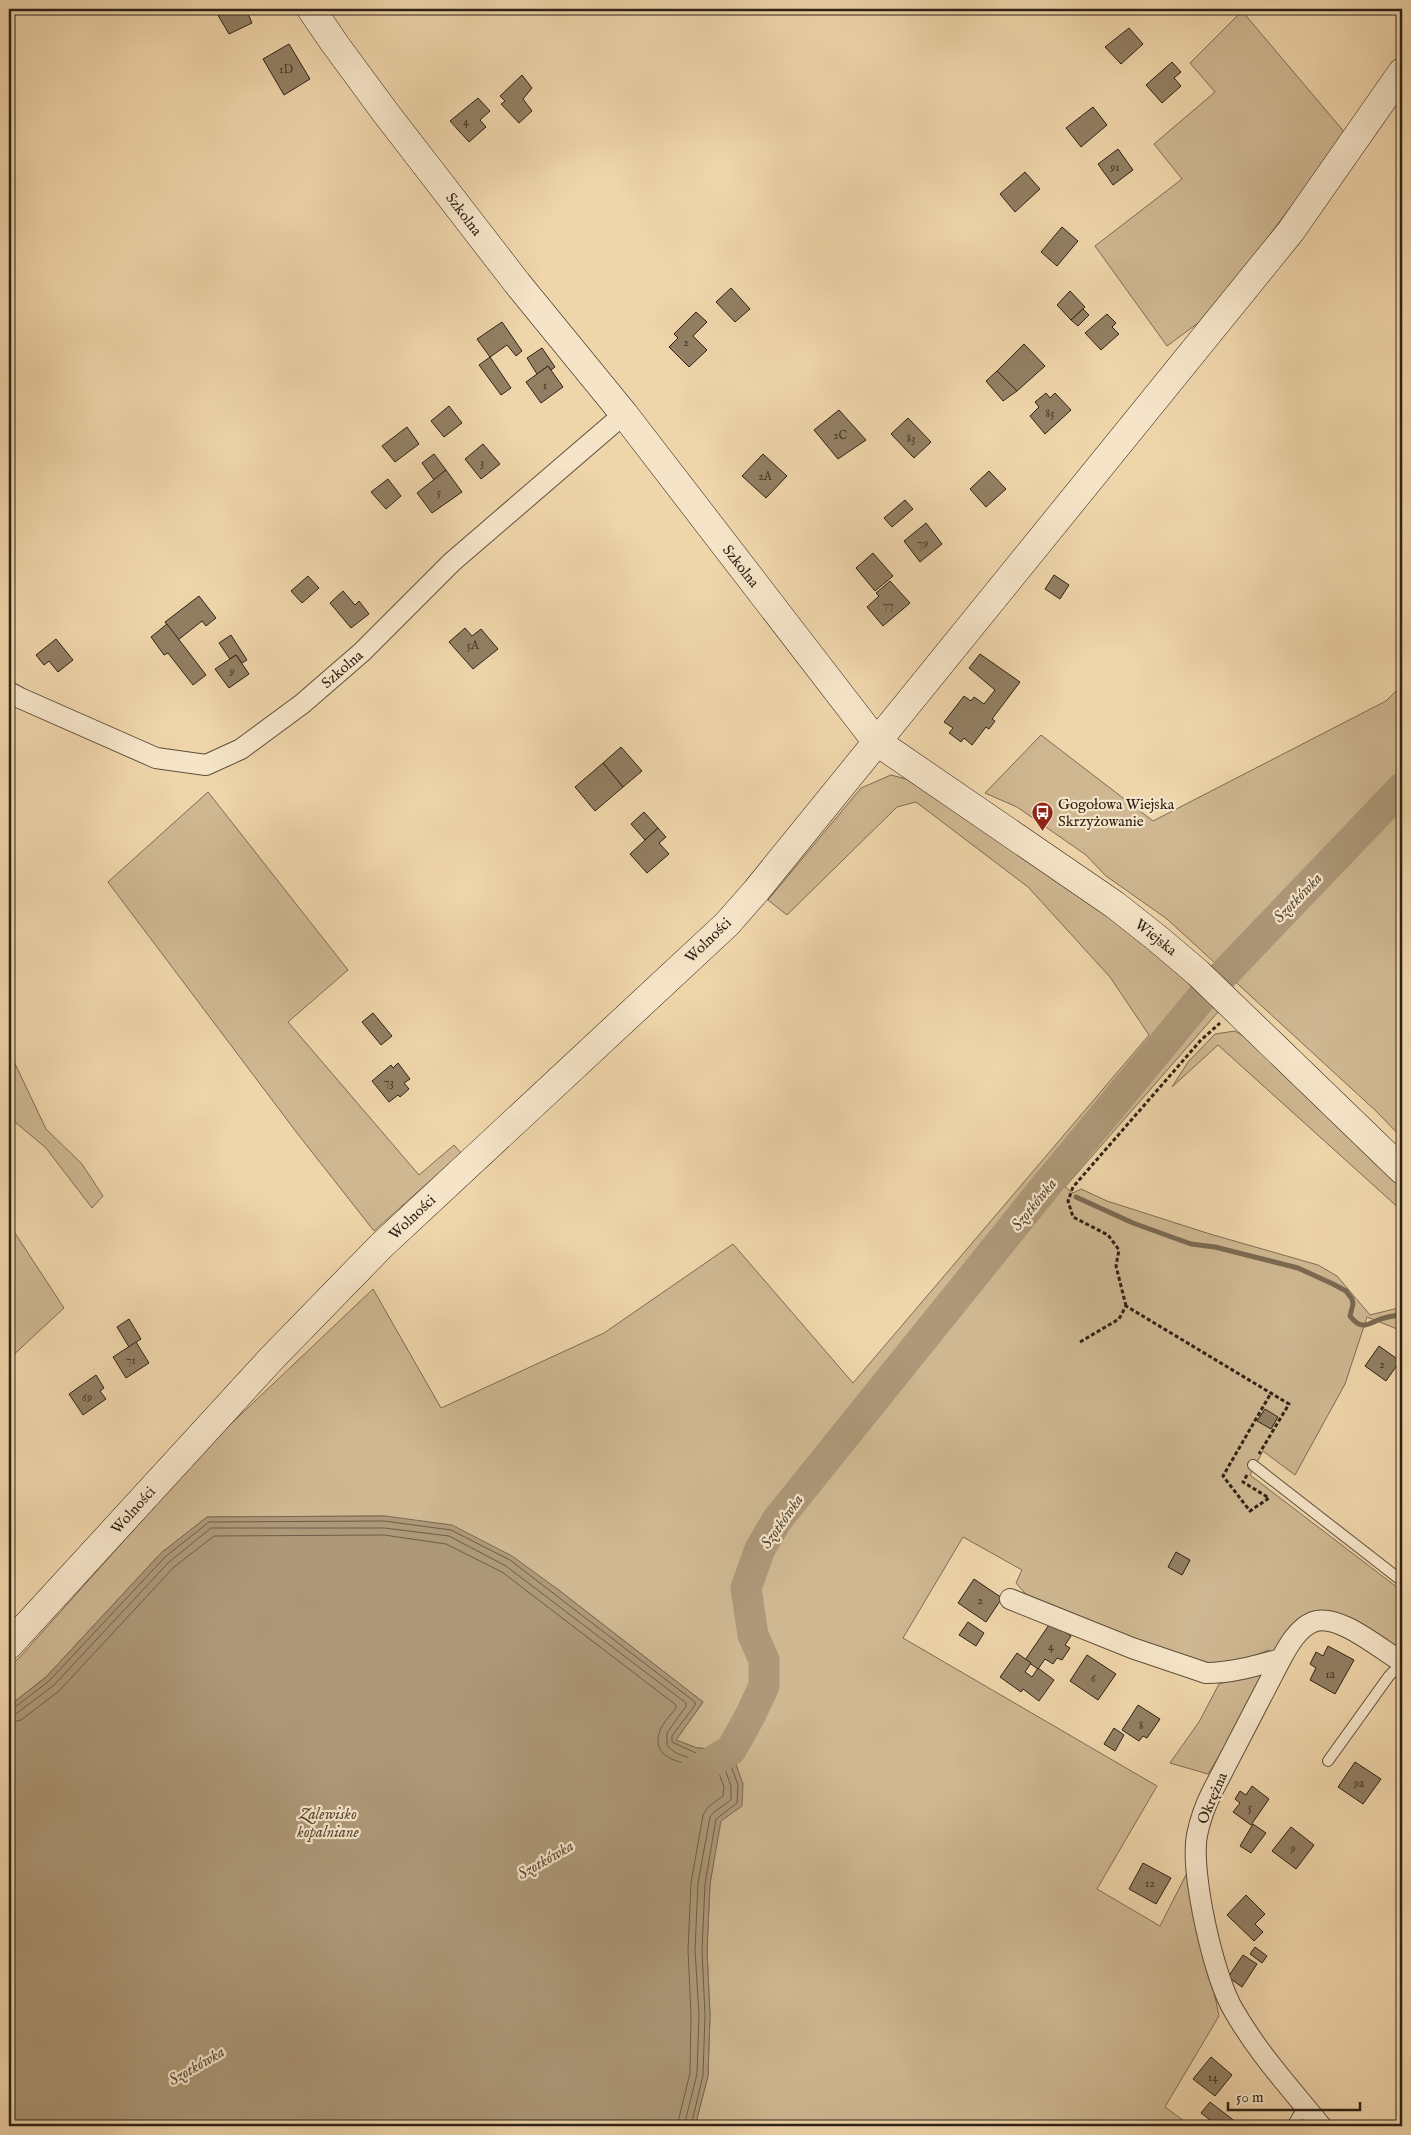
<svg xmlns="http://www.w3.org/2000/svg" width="1411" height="2135" font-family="'IM FELL English',serif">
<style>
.green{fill:#ceb791;stroke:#7e6c54}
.water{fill:#ad9878;stroke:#7a6951}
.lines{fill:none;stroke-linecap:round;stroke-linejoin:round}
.shore{stroke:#6e5d47;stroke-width:1}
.stream{stroke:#7a6951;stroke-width:5}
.river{stroke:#ad9878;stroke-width:31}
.building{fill:#927f63;stroke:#2e2216}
.lane-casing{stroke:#5e4f3b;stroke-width:12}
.street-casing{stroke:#5e4f3b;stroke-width:22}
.secondary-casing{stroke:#2e2216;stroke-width:29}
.path{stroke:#2e2216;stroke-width:3;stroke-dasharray:4 2.5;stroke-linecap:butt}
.lane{stroke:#f5e4c8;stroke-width:10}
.street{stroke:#f5e4c8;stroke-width:20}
.secondary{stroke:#f5e4c8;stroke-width:28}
.labels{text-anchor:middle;stroke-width:4.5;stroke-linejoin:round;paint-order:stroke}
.number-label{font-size:12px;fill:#473929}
.street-label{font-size:15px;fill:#2e2216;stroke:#f5e4c8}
.poi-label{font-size:15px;fill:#2e2216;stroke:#f5e4c8;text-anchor:start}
.water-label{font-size:16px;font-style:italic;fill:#5a4b38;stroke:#f5e4c8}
</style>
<rect width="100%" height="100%" fill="#efd5aa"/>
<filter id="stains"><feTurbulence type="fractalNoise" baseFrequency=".004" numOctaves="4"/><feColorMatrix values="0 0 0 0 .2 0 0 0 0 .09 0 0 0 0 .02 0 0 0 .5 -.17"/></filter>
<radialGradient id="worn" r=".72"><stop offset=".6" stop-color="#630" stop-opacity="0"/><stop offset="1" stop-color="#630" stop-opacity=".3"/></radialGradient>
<g class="green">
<polygon points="1242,11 1346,134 1209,315 1167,346 1095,246 1182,179 1154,144 1215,92 1190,63"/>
<polygon points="1402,685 1402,1138 1377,1112 1167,919 1106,876 1086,855 1017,807 985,793 1041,735 1153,821 1386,701"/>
<polygon points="891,775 906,779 961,813 1147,942 1218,1012 1065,1187 1073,1193 1081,1189 1107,1201 1210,1234 1318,1265 1337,1276 1370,1315 1402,1307 1402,1331 1367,1317 1345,1384 1295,1475 1263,1451 1250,1475 1402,1591 1402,1656 1303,1618 1208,1774 1170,1763 1199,1722 1219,1684 1264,1671 1269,1650 1228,1665 1196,1663 1030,1599 1016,1583 1022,1570 963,1537 903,1638 1157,1786 1097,1889 1160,1926 1189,1869 1219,2016 1165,2107 1191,2126 695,2126 708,2076 710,2015 707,1950 710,1884 731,1750 697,1748 676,1740 703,1702 556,1588 385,1516 207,1517 161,1553 46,1677 9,1706 9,1667 20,1657 214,1440 373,1289 441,1408 604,1333 733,1244 853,1383 1149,1035 1110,977 1028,887 916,802 897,807 787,915 768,900 861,788"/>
<polygon points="208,792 348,970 288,1022 419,1175 454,1145 461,1153 374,1231 297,1133 108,882"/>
<polygon points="1235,1031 1257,1044 1402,1185 1402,1211 1218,1045 1172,1087 1188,1062 1215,1034"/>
<polygon points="9,1051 46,1129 82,1164 103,1196 92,1208 46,1148 9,1117"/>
<polygon points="9,1224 64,1308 9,1359"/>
</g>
<polygon class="water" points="385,1516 452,1525 512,1556 556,1588 703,1702 676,1740 697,1748 731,1750 743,1784 742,1806 721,1821 710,1884 707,1950 710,2015 708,2076 695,2126 9,2126 9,1706 46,1677 161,1553 207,1517"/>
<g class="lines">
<g class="shore">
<polyline points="9,1709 14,1708 49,1681 165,1557 209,1522 384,1521 451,1530 510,1560 695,1702 695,1705 672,1736 672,1742 696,1753 727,1755 738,1785 737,1803 716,1819 705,1884 702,1950 705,2015 703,2075 691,2126"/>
<path d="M9 1716 17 1713 54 1685 169 1562 211 1528H384L449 1536 506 1566 686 1703V1706L667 1733V1745C679 1761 705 1759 722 1761L731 1786V1800L714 1812 710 1817 698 1883 695 1950 699 2015 697 2074 684 2126"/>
<path d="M9 1723 21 1720 59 1691 174 1567 214 1536 384 1535 446 1544 502 1572 676 1705V1708C670 1716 661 1724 659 1734 650 1764 699 1766 717 1768L724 1787 723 1796 708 1807 703 1815 691 1883 688 1950 691 2015 690 2073 677 2126"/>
</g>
<g class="stream">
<polyline points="1049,1182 1053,1184"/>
<path d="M1076 1197 1133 1223 1191 1244 1215 1247 1298 1268 1333 1284 1346 1291 1352 1299 1353 1304 1350 1316C1360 1329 1365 1326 1378 1320 1385 1317 1395 1316 1402 1314"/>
</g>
<polyline class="river" points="694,1772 731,1750 750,1716 764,1686 764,1660 753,1635 746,1588 760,1549 777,1520 1049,1182 1202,997 1402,788"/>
</g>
<g class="building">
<polygon points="211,9 246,9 252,23 229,34 215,10 212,11"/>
<polygon points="1129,28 1143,44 1121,64 1105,47"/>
<polygon points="289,44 310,79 284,95 263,59"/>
<polygon points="1172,62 1181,72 1174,78 1181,86 1162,103 1146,85"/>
<polygon points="522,75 532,88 523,99 532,111 519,123 501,104 505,101 500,96"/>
<polygon points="478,98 490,111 480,120 486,127 469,142 450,121"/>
<polygon points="1093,107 1107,125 1081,147 1066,128"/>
<polygon points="1118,149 1133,170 1113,185 1098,164"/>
<polygon points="1025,172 1040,189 1015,212 1000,194"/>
<polygon points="1062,227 1078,241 1057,266 1041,252"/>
<polygon points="731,288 750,309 735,322 716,302"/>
<polygon points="1070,291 1085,307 1071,320 1057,305"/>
<polygon points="1083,309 1089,315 1078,326 1071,320"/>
<polygon points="696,312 707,322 693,336 707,350 689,367 669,347 678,338 674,334"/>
<polygon points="1107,314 1116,323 1112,327 1119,334 1101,350 1085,333"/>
<polygon points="502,322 522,351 516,356 507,345 490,357 477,339"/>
<polygon points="1024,344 1045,366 1017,391 997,371"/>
<polygon points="542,348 555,367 551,370 548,366 537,374 527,358"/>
<polygon points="490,357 511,388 501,395 479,365"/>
<polygon points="548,366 563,387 541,403 526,382"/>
<polygon points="997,371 1017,391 1003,401 986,381"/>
<polygon points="1046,393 1050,398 1055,393 1071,410 1045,434 1030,416 1039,407 1035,402"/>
<polygon points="449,406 462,423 444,437 431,421"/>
<polygon points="839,410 866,440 838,459 814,430"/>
<polygon points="908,418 931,442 914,458 891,434"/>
<polygon points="407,427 419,444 395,462 382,446"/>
<polygon points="483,444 500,464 481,479 465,459"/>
<polygon points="434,454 446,470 434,480 422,463"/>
<polygon points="763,454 787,476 766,498 742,476"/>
<polygon points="446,470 462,492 432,513 417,493"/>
<polygon points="989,471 1006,489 986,507 970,489"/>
<polygon points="388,479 401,496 386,509 371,492"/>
<polygon points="905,500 913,509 892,527 884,518"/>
<polygon points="926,523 942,544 920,562 904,541"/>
<polygon points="873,553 893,576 875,591 856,568"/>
<polygon points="1054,575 1069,585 1060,599 1045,589"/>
<polygon points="308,576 319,588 302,603 291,591"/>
<polygon points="890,581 910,603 883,626 867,607 879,596 876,593"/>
<polygon points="343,591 355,605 359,601 369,614 351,628 330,603"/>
<polygon points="199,596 216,618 206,626 202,621 178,640 165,622"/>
<polygon points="167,624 206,675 193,685 168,653 164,655 151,637"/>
<polygon points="465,628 472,636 481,629 498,649 473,669 449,642"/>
<polygon points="231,635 247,660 242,663 236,655 230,659 219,643"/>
<polygon points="56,639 73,660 58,672 49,661 44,665 36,655"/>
<polygon points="980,654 1020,682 992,719 995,721 989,729 986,727 972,745 964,738 961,742 949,733 953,728 944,722 964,696 971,701 974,697 984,704 995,690 969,668"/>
<polygon points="236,655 249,674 229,688 215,669"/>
<polygon points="621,747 642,771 623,787 603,763"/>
<polygon points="603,763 623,787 595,811 575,787"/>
<polygon points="644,812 658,828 645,840 631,824"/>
<polygon points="658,828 666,837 659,843 669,854 647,873 630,854"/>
<polygon points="373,1013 392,1036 381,1045 362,1022"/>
<polygon points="398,1063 410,1079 404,1083 409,1089 400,1097 398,1095 389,1102 372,1081 391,1065 393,1068"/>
<polygon points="129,1319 141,1339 129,1347 117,1327"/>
<polygon points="136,1342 149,1363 126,1378 113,1357"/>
<polygon points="1379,1346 1400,1361 1386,1381 1365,1366"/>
<polygon points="96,1375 104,1388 100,1391 106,1399 83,1415 69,1394"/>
<polygon points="1265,1409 1278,1417 1271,1429 1257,1421"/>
<polygon points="1176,1552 1190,1560 1182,1575 1168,1567"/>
<polygon points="974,1579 1002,1598 986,1622 958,1603"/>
<polygon points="968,1622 984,1633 976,1646 959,1635"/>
<polygon points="1051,1622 1071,1636 1065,1645 1070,1648 1062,1660 1057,1658 1053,1664 1045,1659 1038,1669 1025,1660"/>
<polygon points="1328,1646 1354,1660 1335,1694 1310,1680 1316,1668 1310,1664 1316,1652 1323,1656"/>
<polygon points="1017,1653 1031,1663 1025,1672 1032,1677 1038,1668 1054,1680 1039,1701 1023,1689 1021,1692 1000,1677"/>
<polygon points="1087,1655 1116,1674 1098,1700 1070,1681"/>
<polygon points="1138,1705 1160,1719 1147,1738 1143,1736 1139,1741 1122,1730"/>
<polygon points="1114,1728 1124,1735 1115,1751 1104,1744"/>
<polygon points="1355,1762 1381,1779 1363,1804 1338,1787"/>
<polygon points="1252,1786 1269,1799 1251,1825 1233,1812 1240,1803 1235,1799 1240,1791 1246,1795"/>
<polygon points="1253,1824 1266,1833 1251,1853 1240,1846"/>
<polygon points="1291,1827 1314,1845 1296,1869 1272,1851"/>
<polygon points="1143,1863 1171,1878 1156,1904 1129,1889"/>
<polygon points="1246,1895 1265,1914 1255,1924 1263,1932 1254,1941 1227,1915"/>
<polygon points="1255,1947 1267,1956 1262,1963 1250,1954"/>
<polygon points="1243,1955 1257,1964 1242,1987 1228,1977"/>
<polygon points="1211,2057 1232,2075 1215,2096 1193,2079"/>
<polygon points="1210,2102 1241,2126 1218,2126 1201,2113"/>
</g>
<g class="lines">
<defs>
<g id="lane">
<polyline points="1253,1465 1402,1581"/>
<polyline points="1328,1761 1389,1676 1402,1663"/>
<polyline points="1292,2126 1304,2106"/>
</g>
<g id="street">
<polyline points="9,692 20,698 156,758 206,765 241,749 302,704 362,652 452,562 624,414"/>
<path d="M1010 1599 1132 1648 1206 1673C1231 1673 1256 1666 1281 1659"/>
<path d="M1321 2126C1291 2089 1258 2053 1234 2011 1214 1979 1190 1872 1197 1835 1200 1820 1205 1806 1212 1792L1281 1659C1288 1646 1298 1628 1313 1622 1338 1612 1381 1650 1402 1662"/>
</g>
<g id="secondary">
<polyline points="311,9 335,44 385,112 517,283 624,414 872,736 886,748 1115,905 1158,939 1198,973 1402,1170"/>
<polyline points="9,1645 272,1358 381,1246 727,924 756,891 1291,231 1402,72"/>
</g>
</defs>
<use href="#lane" class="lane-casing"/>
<use href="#street" class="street-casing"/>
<use href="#secondary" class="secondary-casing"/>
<g class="path">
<polyline points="1126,1306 1116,1266 1119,1250 1108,1235 1073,1217 1068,1201 1073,1187 1201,1040 1220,1023"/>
<polyline points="1080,1342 1119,1319 1126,1306 1289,1404 1259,1454"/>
<polyline points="1247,1475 1243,1482 1269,1498 1250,1511 1223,1476 1271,1393"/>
</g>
<use href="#lane" class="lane"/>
<use href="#street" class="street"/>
<use href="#secondary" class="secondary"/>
</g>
<defs>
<symbol id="bus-pin" viewBox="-11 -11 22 30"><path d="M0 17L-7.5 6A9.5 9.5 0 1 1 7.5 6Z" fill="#8f2418" stroke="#f5e4c8"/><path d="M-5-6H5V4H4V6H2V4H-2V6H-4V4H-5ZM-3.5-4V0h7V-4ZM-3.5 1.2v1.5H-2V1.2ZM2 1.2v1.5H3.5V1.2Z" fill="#fff"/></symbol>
</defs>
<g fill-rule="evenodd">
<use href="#bus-pin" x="1030" y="800" width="25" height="34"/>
</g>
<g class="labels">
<g class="number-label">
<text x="286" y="73">1D</text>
<text x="466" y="125">4</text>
<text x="1115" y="171">91</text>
<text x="686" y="346">2</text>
<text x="545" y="389">1</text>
<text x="1050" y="417">85</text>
<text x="840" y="439">2C</text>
<text x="911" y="442">83</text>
<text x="482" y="466">3</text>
<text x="765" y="480">2A</text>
<text x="439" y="496">5</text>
<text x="923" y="547">79</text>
<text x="888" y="609">77</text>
<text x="473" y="649">5A</text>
<text x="232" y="675">9</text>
<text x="389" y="1086">73</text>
<text x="131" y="1364">71</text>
<text x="1382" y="1368">2</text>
<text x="87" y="1401">69</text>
<text x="980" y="1604">2</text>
<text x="1051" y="1650">4</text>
<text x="1330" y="1678">1a</text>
<text x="1093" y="1682">6</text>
<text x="1141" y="1729">8</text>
<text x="1359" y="1787">9a</text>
<text x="1250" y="1811">5</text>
<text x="1293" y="1852">9</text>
<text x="1150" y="1887">12</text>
<text x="1213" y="2081">14</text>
</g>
<g class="street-label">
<text transform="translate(464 214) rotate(53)" y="5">Szkolna</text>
<text transform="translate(741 566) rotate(52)" y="5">Szkolna</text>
<text transform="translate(342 669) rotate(-41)" y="5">Szkolna</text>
<text transform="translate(1156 937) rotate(39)" y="5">Wiejska</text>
<text transform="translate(708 940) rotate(-44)" y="5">Wolności</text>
<text transform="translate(412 1217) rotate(-43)" y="5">Wolności</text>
<text transform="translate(133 1510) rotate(-48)" y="5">Wolności</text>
<text transform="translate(1212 1798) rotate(-67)" y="5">Okrężna</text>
</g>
<g class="poi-label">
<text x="1058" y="809">Gogołowa Wiejska<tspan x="1058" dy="17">Skrzyżowanie</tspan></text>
</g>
<g class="water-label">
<text transform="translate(1297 897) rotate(-46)" y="6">Szotkówka</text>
<text transform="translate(1033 1204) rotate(-51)" y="6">Szotkówka</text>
<text transform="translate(781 1521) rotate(-55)" y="6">Szotkówka</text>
<text x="328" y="1819">Zalewisko<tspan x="328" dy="18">kopalniane</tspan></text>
<text transform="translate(545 1859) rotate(-30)" y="6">Szotkówka</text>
<text transform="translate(196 2065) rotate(-30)" y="6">Szotkówka</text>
</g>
</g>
<rect width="1411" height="2135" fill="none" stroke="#efd5aa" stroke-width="30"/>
<rect x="10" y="10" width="1391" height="2115" fill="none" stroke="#2e2216" stroke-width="2.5"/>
<rect x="15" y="15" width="1381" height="2105" fill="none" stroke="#2e2216"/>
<path d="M1228 2102v8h132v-8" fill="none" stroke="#2e2216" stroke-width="2.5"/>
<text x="1236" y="2102" font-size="15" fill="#2e2216" stroke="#f5e4c8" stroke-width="4" paint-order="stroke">50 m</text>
<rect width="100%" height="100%" filter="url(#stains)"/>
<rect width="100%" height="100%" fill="url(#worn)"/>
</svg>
